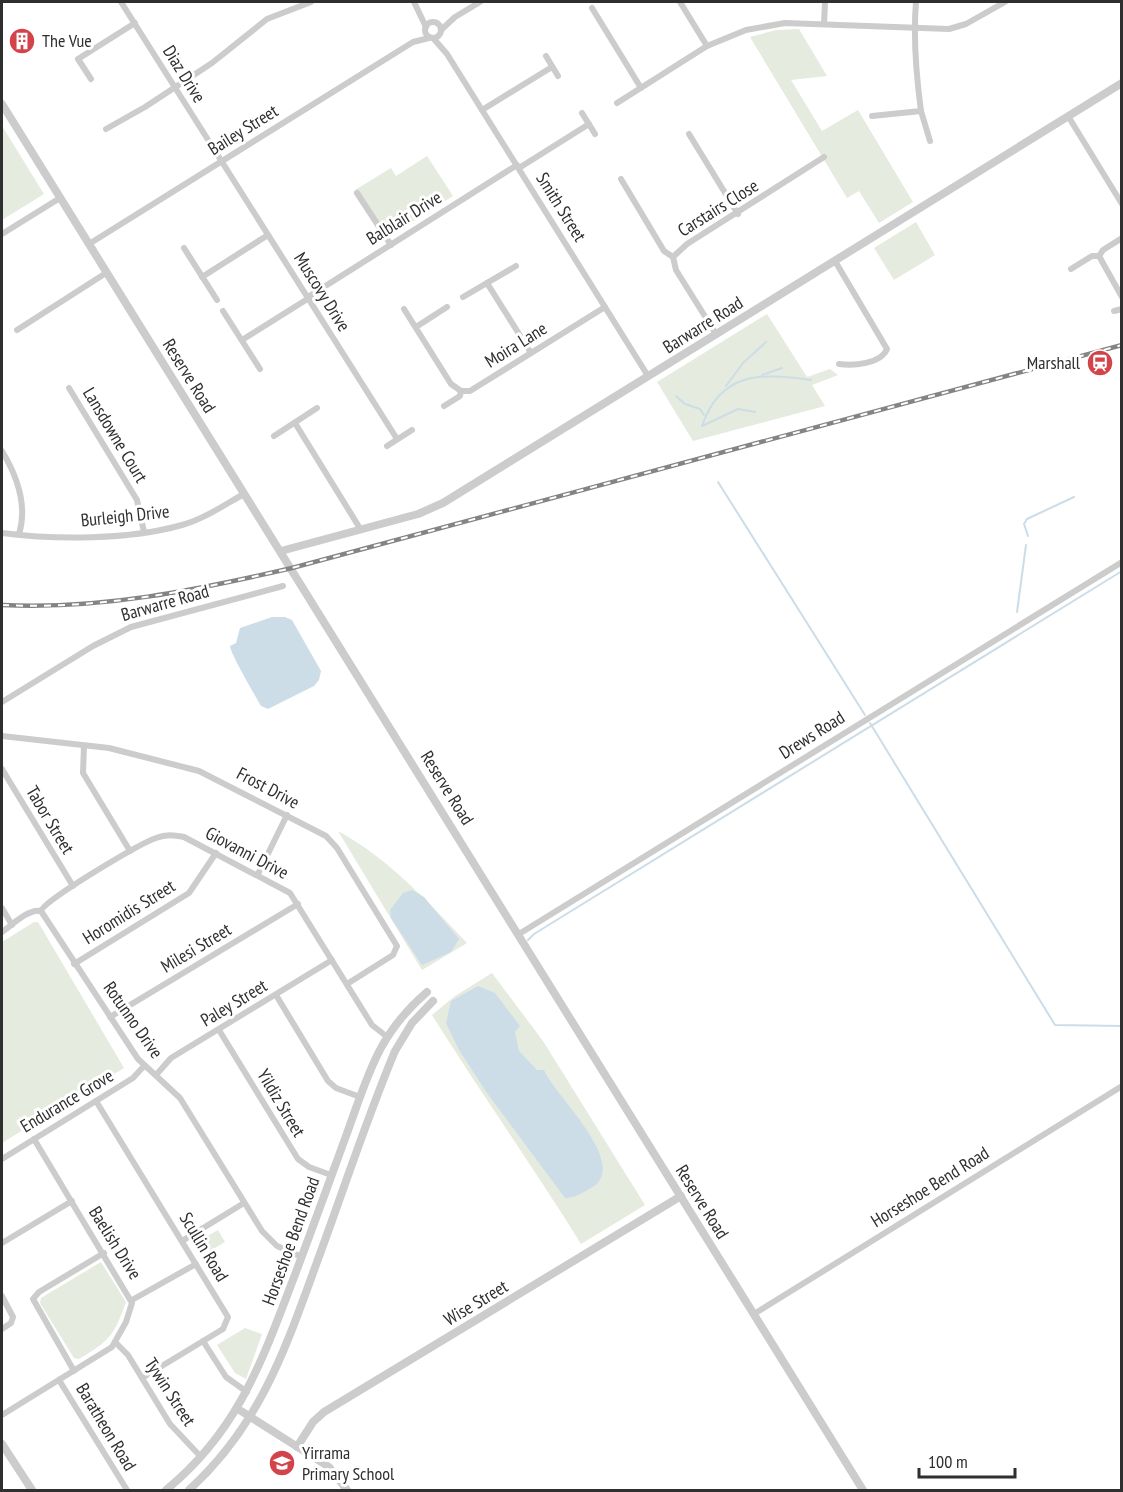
<svg xmlns="http://www.w3.org/2000/svg" width="1123" height="1492" font-family="'PT Sans Narrow',sans-serif">
<style>
.green{fill:#e5ebde}
.water{fill:#ccdde8}
.lines{fill:none;stroke-linecap:round;stroke-linejoin:round}
.stream{stroke:#ccdde8;stroke-width:2}
.minor{stroke:#ccc;stroke-width:6}
.tertiary{stroke:#ccc;stroke-width:8}
.rail-casing{stroke:#848484;stroke-width:4.5}
.rail{stroke:#fff;stroke-width:2;stroke-dasharray:7;stroke-linecap:butt}
.labels{text-anchor:middle;stroke-width:6;stroke-linejoin:round;paint-order:stroke}
.poi-label{font-size:18px;fill:#2f2f2f;stroke:#fff;text-anchor:start}
.street-label{font-size:18px;fill:#2f2f2f;stroke:#fff}
</style>
<rect width="100%" height="100%" fill="#fff"/>
<g class="green">
<polygon points="799,29 827,76 791,80 822,131 858,110 913,202 879,223 859,191 847,198 750,37 776,30"/>
<polygon points="2,126 44,194 2,220"/>
<polygon points="427,156 453,196 386,238 355,190 391,168 396,176"/>
<polygon points="916,222 935,255 894,280 874,248"/>
<polygon points="767,314 807,377 830,369 838,375 812,385 825,406 693,441 657,382"/>
<path d="M338 831C388 858 428 902 467 943L422 970Z"/>
<polygon points="34,922 38,922 124,1068 2,1143 2,942"/>
<path d="M492 973 543 1041 645 1205 581 1244C533 1166 480 1092 432 1015L455 996Z"/>
<polygon points="218,1230 225,1242 201,1256 194,1244"/>
<path d="M101 1262 126 1302C114 1336 109 1341 79 1359L74 1358 40 1303 41 1298Z"/>
<polygon points="245,1328 262,1334 246,1379 235,1373 217,1345"/>
</g>
<g class="water">
<path d="M272 617H285L292 620 321 671 319 680 314 686 268 709 261 706C255 695 231 655 230 646L236 643 240 628Z"/>
<polygon points="412,890 424,897 459,939 451,952 422,965 391,918 390,910 403,893"/>
<path d="M478 986 495 993 520 1026 515 1032 519 1051 537 1070H544C554 1095 632 1165 591 1188 582 1193 575 1198 565 1198L487 1093 459 1050 446 1023 451 1001Z"/>
</g>
<g class="lines">
<g class="stream">
<polyline points="762,375 782,368"/>
<polyline points="726,386 743,363 766,342"/>
<polyline points="676,396 685,404 700,409 704,415"/>
<path d="M702 426C720 372 762 372 811 380"/>
<polyline points="702,426 738,409 755,412"/>
<polyline points="718,482 865,715"/>
<polyline points="1028,536 1024,524 1027,519 1074,497"/>
<polyline points="1017,612 1026,545"/>
<polyline points="870,723 1055,1025 1122,1026"/>
<polyline points="528,940 534,934 1122,571"/>
</g>
<g class="minor">
<polyline points="121,2 397,439"/>
<polyline points="414,2 426,27"/>
<polyline points="680,2 707,46 746,30 785,23 949,29 966,24 1005,2"/>
<polyline points="592,8 641,88"/>
<circle cx="433" cy="30" r="8"/>
<polyline points="824,24 825,2"/>
<polyline points="441,30 455,17 480,2"/>
<polyline points="433,38 447,54 482,110 648,376"/>
<polyline points="546,56 558,76"/>
<polyline points="91,79 78,59 135,23"/>
<polyline points="617,103 707,46"/>
<polyline points="482,110 552,67"/>
<polyline points="921,111 930,141"/>
<polyline points="582,113 595,134"/>
<path d="M872 116 921 111C916 74 913 39 916 2"/>
<polyline points="1068,116 1122,204"/>
<polyline points="106,129 145,107 212,63 267,19 311,2"/>
<polyline points="689,134 738,214"/>
<polyline points="519,168 589,124"/>
<polyline points="621,179 664,251 673,257"/>
<polyline points="357,193 391,245"/>
<polyline points="2,234 60,198"/>
<polyline points="89,244 413,42 429,38"/>
<polyline points="184,248 217,300"/>
<polyline points="1099,256 1122,297"/>
<path d="M835 261 887 349C881 364 853 366 839 364"/>
<polyline points="1071,269 1092,256 1099,256 1103,250 1122,238"/>
<polyline points="202,277 268,235"/>
<polyline points="487,283 531,353"/>
<polyline points="308,297 517,165"/>
<polyline points="463,297 516,266"/>
<polyline points="404,309 451,384 461,391"/>
<polyline points="223,311 260,369"/>
<polyline points="1114,311 1122,309"/>
<polyline points="416,327 447,307"/>
<polyline points="17,330 106,273"/>
<polyline points="716,334 676,270 673,257 687,244 824,157"/>
<polyline points="242,340 309,298"/>
<polyline points="69,388 137,500 144,532"/>
<polyline points="444,406 460,396 461,391 470,391 605,307"/>
<polyline points="295,423 361,530"/>
<polyline points="274,436 317,408"/>
<polyline points="387,446 412,430"/>
<path d="M2 451C17 476 28 505 19 534"/>
<path d="M2 533C56 540 129 540 182 525 204 519 224 505 244 494"/>
<polyline points="2,702 93,646 131,627 283,586"/>
<polyline points="2,736 109,748 199,771 326,836 337,848 397,946 393,955 347,984"/>
<polyline points="84,746 83,773 130,851"/>
<polyline points="2,769 73,886"/>
<polyline points="258,874 287,815"/>
<polyline points="2,908 12,925"/>
<path d="M41 911C44 900 141 843 156 838 166 834 174 835 184 837L290 893 372 1025 386 1036"/>
<polyline points="41,911 138,1059 180,1098 262,1231 277,1246 302,1257"/>
<path d="M2 932C12 925 29 908 41 911"/>
<polyline points="519,934 1122,562"/>
<polyline points="74,964 189,893 216,853"/>
<polyline points="276,995 328,1081 336,1088 360,1097"/>
<polyline points="110,1017 298,904"/>
<polyline points="219,1030 298,1159 309,1167 331,1175"/>
<polyline points="156,1075 171,1058 332,960"/>
<polyline points="96,1101 228,1317 223,1329 142,1378"/>
<polyline points="2,1159 133,1078 144,1066"/>
<polyline points="182,1241 244,1203"/>
<polyline points="2,1243 72,1201"/>
<polyline points="2,1296 13,1317 11,1323 2,1329"/>
<polyline points="132,1300 196,1264"/>
<polyline points="754,1314 1122,1086"/>
<polyline points="203,1341 226,1377 247,1392"/>
<polyline points="115,1342 128,1355 170,1424 201,1457"/>
<polyline points="74,1371 33,1299 39,1292 104,1253"/>
<polyline points="59,1380 127,1490"/>
<polyline points="2,1415 112,1347 126,1322 132,1303 34,1139"/>
</g>
<g class="tertiary">
<polyline points="2,104 863,1490"/>
<polyline points="281,551 418,514 443,503 1122,83"/>
<polyline points="238,1409 329,1467 347,1490"/>
<polyline points="2,1444 32,1490"/>
<polyline points="297,1447 313,1422 324,1412 681,1196"/>
<path d="M166 1490C233 1435 258 1372 288 1293 308 1241 327 1188 346 1136 368 1076 377 1035 427 992"/>
<path d="M189 1490C260 1425 285 1350 317 1262 343 1192 366 1120 395 1051L412 1023 433 1001"/>
</g>
<defs>
<path id="rail" d="M2 605C99 610 197 590 292 568L1122 345"/>
</defs>
<use href="#rail" class="rail-casing"/>
<use href="#rail" class="rail"/>
</g>
<defs>
<symbol id="building-disc" viewBox="-11 -11 22 22"><circle r="9.5" fill="#d3434a" stroke="#fff"/><path d="M-4-6H4V6H1V3H-1V6H-4ZM-2.5-4.3h1.7v1.8h-1.7ZM.8-4.3h1.7v1.8H.8ZM-2.5-1h1.7V.8h-1.7ZM.8-1h1.7V.8H.8Z" fill="#fff"/></symbol>
<symbol id="station-disc" viewBox="-11 -11 22 22"><circle r="9.5" fill="#d3434a" stroke="#fff"/><path d="M-3-6H3Q5-6 5-4V2Q5 4 3 4L4.5 6H3L1.5 4h-3L-3 6H-4.5L-3 4Q-5 4-5 2V-4Q-5-6-3-6ZM-3.5-4v3h7v-3ZM-3.5 1v1.5H-2V1ZM2 1v1.5H3.5V1Z" fill="#fff"/></symbol>
<symbol id="school-disc" viewBox="-11 -11 22 22"><circle r="9.5" fill="#d3434a" stroke="#fff"/><path d="M0-5L7-2L0 1L-7-2ZM-4 1L0 2.5L4 1V4Q0 6-4 4Z" fill="#fff"/></symbol>
</defs>
<g fill-rule="evenodd">
<use href="#building-disc" x="7" y="26" width="30" height="30"/>
<use href="#station-disc" x="1085" y="348" width="30" height="30"/>
<use href="#school-disc" x="267" y="1448" width="30" height="30"/>
</g>
<g class="labels">
<g class="poi-label">
<text x="42" y="47">The Vue</text>
<text x="1080" y="369" text-anchor="end">Marshall</text>
<text x="302" y="1459">Yirrama<tspan x="302" dy="21">Primary School</tspan></text>
</g>
<g class="street-label">
<text transform="translate(184 74) rotate(58)" y="6">Diaz Drive</text>
<text transform="translate(243 130) rotate(-32)" y="6">Bailey Street</text>
<text transform="translate(561 207) rotate(58)" y="6">Smith Street</text>
<text transform="translate(718 208) rotate(-32)" y="6">Carstairs Close</text>
<text transform="translate(404 218) rotate(-32)" y="6">Balblair Drive</text>
<text transform="translate(322 292) rotate(58)" y="6">Muscovy Drive</text>
<text transform="translate(703 325) rotate(-32)" y="6">Barwarre Road</text>
<text transform="translate(516 345) rotate(-32)" y="6">Moira Lane</text>
<text transform="translate(189 376) rotate(58)" y="6">Reserve Road</text>
<text transform="translate(115 435) rotate(59)" y="6">Lansdowne Court</text>
<text transform="translate(125 516) rotate(-6)" y="6">Burleigh Drive</text>
<text transform="translate(165 603) rotate(-16)" y="6">Barwarre Road</text>
<text transform="translate(812 735) rotate(-32)" y="6">Drews Road</text>
<text transform="translate(268 788) rotate(28)" y="6">Frost Drive</text>
<text transform="translate(447 788) rotate(58)" y="6">Reserve Road</text>
<text transform="translate(50 820) rotate(59)" y="6">Tabor Street</text>
<text transform="translate(247 853) rotate(28)" y="6">Giovanni Drive</text>
<text transform="translate(129 912) rotate(-32)" y="6">Horomidis Street</text>
<text transform="translate(196 948) rotate(-31)" y="6">Milesi Street</text>
<text transform="translate(234 1003) rotate(-31)" y="6">Paley Street</text>
<text transform="translate(133 1020) rotate(55)" y="6">Rotunno Drive</text>
<text transform="translate(67 1101) rotate(-31)" y="6">Endurance Grove</text>
<text transform="translate(281 1103) rotate(59)" y="6">Yildiz Street</text>
<text transform="translate(930 1187) rotate(-32)" y="6">Horseshoe Bend Road</text>
<text transform="translate(702 1202) rotate(58)" y="6">Reserve Road</text>
<text transform="translate(291 1241) rotate(-70)" y="6">Horseshoe Bend Road</text>
<text transform="translate(115 1243) rotate(58)" y="6">Baelish Drive</text>
<text transform="translate(204 1247) rotate(59)" y="6">Scullin Road</text>
<text transform="translate(476 1303) rotate(-31)" y="6">Wise Street</text>
<text transform="translate(170 1392) rotate(57)" y="6">Tywin Street</text>
<text transform="translate(106 1427) rotate(59)" y="6">Baratheon Road</text>
</g>
</g>
<rect width="1123" height="1492" fill="none" stroke="#2f2f2f" stroke-width="6"/>
<path d="M919 1468v9h96v-9" fill="none" stroke="#2f2f2f" stroke-width="3"/>
<text x="928" y="1468" font-size="18" fill="#2f2f2f" stroke="#ffffff" stroke-width="4.5" paint-order="stroke">100 m</text>
</svg>
